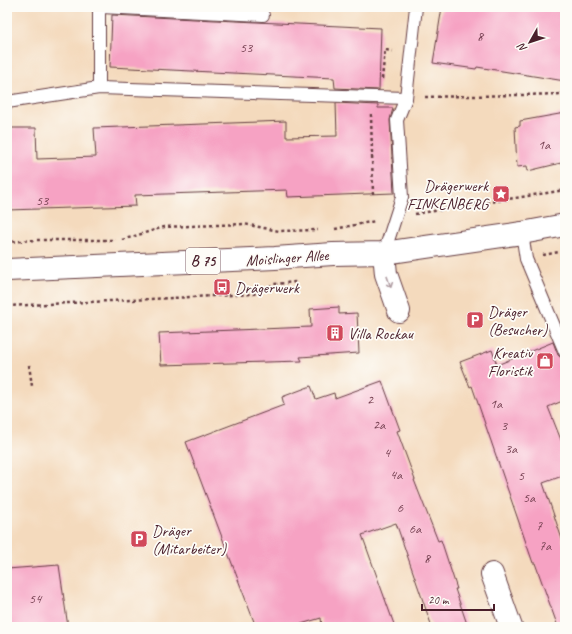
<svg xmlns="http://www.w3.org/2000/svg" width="572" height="634" font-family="Caveat,sans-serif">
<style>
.building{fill:#f6a2c3}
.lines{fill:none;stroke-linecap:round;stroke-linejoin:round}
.lane-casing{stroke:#643b41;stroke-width:14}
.street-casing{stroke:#643b41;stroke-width:24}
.primary-casing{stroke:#643b41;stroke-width:24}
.path{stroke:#643b41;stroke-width:2.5;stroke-dasharray:3 3;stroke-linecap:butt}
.lane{stroke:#fff;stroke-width:12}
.street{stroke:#fff;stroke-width:22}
.primary{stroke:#fff;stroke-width:22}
.oneway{stroke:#ae9aa0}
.labels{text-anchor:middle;stroke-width:3.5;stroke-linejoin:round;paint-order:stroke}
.number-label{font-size:14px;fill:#754051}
.shield{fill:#fdfcf7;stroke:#806168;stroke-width:1}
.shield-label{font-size:15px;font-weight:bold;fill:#4a1f2b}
.poi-label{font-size:16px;fill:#4a1f2b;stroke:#fdfcf7;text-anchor:start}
.street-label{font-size:16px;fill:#4a1f2b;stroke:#fdfcf7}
</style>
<rect width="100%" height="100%" fill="#fdfcf7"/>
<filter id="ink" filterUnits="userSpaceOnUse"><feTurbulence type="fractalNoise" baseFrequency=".025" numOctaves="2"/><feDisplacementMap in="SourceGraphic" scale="8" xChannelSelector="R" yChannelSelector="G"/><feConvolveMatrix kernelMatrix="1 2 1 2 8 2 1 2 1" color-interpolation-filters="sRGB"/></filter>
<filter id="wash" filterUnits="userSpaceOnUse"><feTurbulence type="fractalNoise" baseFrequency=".012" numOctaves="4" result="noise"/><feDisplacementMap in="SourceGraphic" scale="16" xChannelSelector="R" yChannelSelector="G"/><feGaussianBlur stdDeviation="0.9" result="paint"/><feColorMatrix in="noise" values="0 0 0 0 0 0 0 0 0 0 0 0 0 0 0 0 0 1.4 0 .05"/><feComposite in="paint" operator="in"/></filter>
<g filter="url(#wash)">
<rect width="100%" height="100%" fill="#f4dabd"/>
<g id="blocks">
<g class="building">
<polygon points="442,7 565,7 565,81 477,67 476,69 433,63"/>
<polygon points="112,15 381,28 379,90 335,88 334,78 110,67"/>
<polygon points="336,103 378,105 378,108 393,108 390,120 394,193 288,197 287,190 135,195 136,206 7,210 7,128 36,128 37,159 96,157 94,128 286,121 286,137 337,136"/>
<polygon points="565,113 565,162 528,171 527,166 517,167 515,127 520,126 520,121"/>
<polygon points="339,307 339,314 357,313 359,353 300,357 302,361 161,365 159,333 311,327 310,309"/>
<polygon points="553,342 558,355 565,361 565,400 548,407 565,450 565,475 543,483 565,548 565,627 558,627 535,563 533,563 472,386 470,387 460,362 492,350 497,365"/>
<polygon points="382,381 400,430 397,431 415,480 414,480 438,541 441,540 457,589 455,589 468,627 432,627 396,523 362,535 395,627 322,627 321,618 291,627 256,627 186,442 284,405 282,397 311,386 316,399 334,393 335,398"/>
<polygon points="59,565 68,627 7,627 7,569"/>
</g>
</g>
</g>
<g filter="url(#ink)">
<use href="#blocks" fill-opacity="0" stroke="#643b41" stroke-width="1"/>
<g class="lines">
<defs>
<g id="lane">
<polyline points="101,7 263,15"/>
<polyline points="99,88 99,7"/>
<polyline points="7,102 99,88 406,98"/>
<polyline points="522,233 526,259 565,352"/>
<polyline points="384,253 402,197 397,120 406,98 416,7"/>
</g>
<g id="street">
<polyline points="384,253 386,274 399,311"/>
<polyline points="492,574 511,627"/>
</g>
<polyline id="primary" points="7,270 275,258 333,254 384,253 522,233 565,225"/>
</defs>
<use href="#lane" class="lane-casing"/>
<use href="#street" class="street-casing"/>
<use href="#primary" class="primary-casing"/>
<g class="path">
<polyline points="382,79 385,50 393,51"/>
<polyline points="425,97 565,94"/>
<polyline points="371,114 373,194"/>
<polyline points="415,214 565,190"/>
<polyline points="335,229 375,221"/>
<polyline points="122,240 164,227 244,224 279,231 318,230"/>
<polyline points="7,242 36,240 115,240"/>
<polyline points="543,255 565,251"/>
<polyline points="7,306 254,294 274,284 296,282"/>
<polyline points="29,365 32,386"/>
</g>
<use href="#lane" class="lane"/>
<use href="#street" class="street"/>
<use href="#primary" class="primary"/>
</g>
<defs><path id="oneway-shaft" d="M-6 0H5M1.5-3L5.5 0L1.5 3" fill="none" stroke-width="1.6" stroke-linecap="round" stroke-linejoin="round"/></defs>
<use class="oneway" href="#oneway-shaft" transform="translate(389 282) rotate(71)"/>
</g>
<defs>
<symbol id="sight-square" viewBox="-11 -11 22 22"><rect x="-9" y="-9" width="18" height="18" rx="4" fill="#d1495b" stroke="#fdfcf7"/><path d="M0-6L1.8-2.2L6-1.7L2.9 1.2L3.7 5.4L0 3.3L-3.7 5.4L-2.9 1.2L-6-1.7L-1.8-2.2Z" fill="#fff"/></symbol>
<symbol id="bus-square" viewBox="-11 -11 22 22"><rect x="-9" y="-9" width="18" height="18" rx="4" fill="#d1495b" stroke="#fdfcf7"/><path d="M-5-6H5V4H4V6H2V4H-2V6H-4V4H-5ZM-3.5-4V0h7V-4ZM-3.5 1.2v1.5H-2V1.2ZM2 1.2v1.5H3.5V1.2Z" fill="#fff"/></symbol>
<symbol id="parking-square" viewBox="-11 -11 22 22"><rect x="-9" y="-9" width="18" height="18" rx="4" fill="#d1495b" stroke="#fdfcf7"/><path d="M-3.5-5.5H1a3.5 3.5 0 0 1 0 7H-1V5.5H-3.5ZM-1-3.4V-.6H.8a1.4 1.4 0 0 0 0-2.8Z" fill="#fff"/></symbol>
<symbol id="building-square" viewBox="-11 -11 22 22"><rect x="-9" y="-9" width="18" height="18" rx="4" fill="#d1495b" stroke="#fdfcf7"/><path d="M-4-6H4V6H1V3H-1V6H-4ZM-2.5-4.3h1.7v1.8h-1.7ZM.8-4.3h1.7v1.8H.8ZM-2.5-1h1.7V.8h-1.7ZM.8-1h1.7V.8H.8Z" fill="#fff"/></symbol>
<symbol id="shop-square" viewBox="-11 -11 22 22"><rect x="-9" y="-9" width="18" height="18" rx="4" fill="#d1495b" stroke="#fdfcf7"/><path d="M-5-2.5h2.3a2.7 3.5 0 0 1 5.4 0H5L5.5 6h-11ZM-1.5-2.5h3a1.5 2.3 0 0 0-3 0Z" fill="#fff"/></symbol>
</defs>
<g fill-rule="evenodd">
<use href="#sight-square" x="491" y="184" width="20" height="20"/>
<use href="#bus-square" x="212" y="277" width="20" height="20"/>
<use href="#parking-square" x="465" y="310" width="20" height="20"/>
<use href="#building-square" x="325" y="323" width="20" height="20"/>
<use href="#shop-square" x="535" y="351" width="20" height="20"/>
<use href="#parking-square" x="129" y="529" width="20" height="20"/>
</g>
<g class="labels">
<g class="number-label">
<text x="480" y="41">8</text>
<text x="246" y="52">53</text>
<text x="544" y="149">1a</text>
<text x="42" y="205">53</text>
<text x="370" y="404">2</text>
<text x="496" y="408">1a</text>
<text x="379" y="429">2a</text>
<text x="504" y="430">3</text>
<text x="511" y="453">3a</text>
<text x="387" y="457">4</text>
<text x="396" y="479">4a</text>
<text x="521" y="480">5</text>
<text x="529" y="502">5a</text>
<text x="400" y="512">6</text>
<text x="539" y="530">7</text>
<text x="415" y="533">6a</text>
<text x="545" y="550">7a</text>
<text x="427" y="563">8</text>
<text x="35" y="603">54</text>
</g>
<rect class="shield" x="186" y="248" width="34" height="26" rx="3"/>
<g class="shield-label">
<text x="203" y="266">B 75</text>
</g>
<g class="poi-label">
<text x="488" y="191" text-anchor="end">Drägerwerk<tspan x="488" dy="18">FINKENBERG</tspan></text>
<text x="235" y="293">Drägerwerk</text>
<text x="488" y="317">Dräger<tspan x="488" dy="18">(Besucher)</tspan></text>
<text x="348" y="339">Villa Rockau</text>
<text x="532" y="358" text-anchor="end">Kreativ<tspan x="532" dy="18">Floristik</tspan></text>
<text x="152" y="536">Dräger<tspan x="152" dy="18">(Mitarbeiter)</tspan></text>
</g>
<g class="street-label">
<text transform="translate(287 257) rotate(-4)" y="6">Moislinger Allee</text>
</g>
</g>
<rect width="572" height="634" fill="none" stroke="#fdfcf7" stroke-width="24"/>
<g transform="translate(530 42) rotate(231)" stroke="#fdfcf7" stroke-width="3" paint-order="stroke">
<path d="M0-3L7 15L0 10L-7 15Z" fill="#4a1f2b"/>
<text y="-6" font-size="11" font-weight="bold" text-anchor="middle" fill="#4a1f2b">N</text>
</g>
<path d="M422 604v6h72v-6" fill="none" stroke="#4a1f2b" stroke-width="2"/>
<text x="428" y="604" font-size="12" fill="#4a1f2b" stroke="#fdfcf7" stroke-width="3" paint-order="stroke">20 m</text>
</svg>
